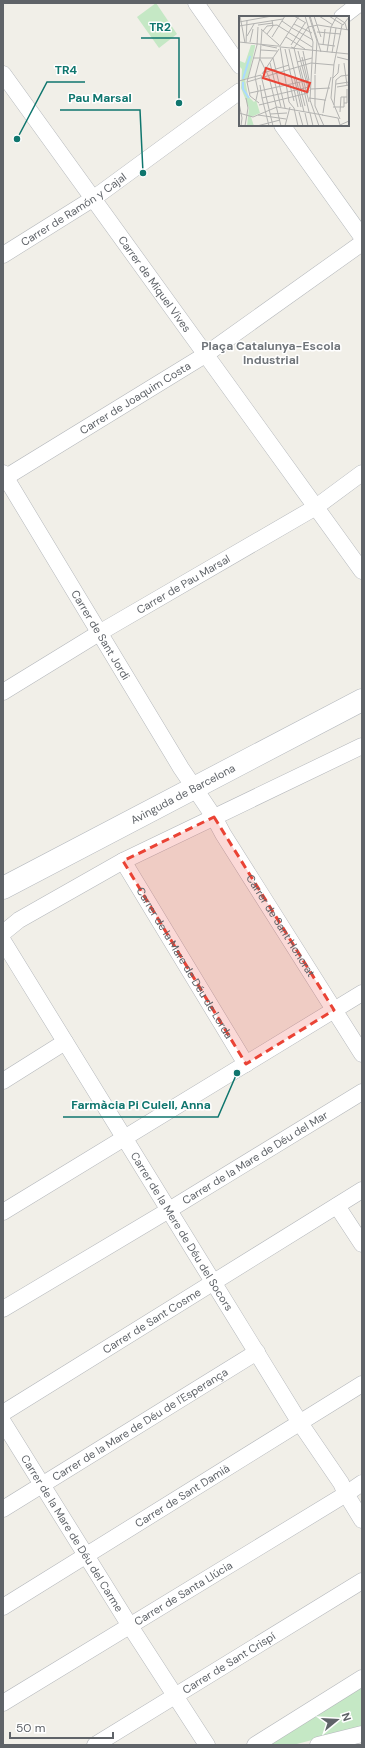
<svg xmlns="http://www.w3.org/2000/svg" width="365" height="1748" font-family="'DM Sans',sans-serif">
<style>
.green{fill:#c5e8c5}
.lines{fill:none;stroke-linecap:round;stroke-linejoin:round}
.street-casing{stroke:#b5b8bc;stroke-width:17}
.secondary-casing{stroke:#b6babf;stroke-width:23}
.street{stroke:#fff;stroke-width:16}
.secondary{stroke:#fff;stroke-width:22}
.marked{fill:#ea4335;fill-opacity:0.2;stroke:#ea4335;stroke-width:3;stroke-dasharray:8 5;stroke-linejoin:round}
.labels{text-anchor:middle;stroke-width:3;stroke-linejoin:round;paint-order:stroke}
.street-label{font-size:11px;fill:#5f6368;stroke:#fff}
.neighbourhood-label{font-size:12px;font-weight:bold;fill:#70757a;stroke:#fff}
.inset-river{fill:none;stroke:#aadaff;stroke-width:2}
.inset-road{fill:none;stroke:#b3b3b1;stroke-width:1}
.view{fill:#ea4335;fill-opacity:0.15;stroke:#ea4335;stroke-width:2}
.inset-edge{fill:none;stroke:#5f6368;stroke-width:2}
.leader{fill:none;stroke:#0f766e;stroke-width:1.5}
.callout-dot{fill:#0f766e;stroke:#fff;stroke-width:1.5}
.callout-label{font-size:12px;text-anchor:middle;font-weight:bold;fill:#0f766e;stroke:#fff;stroke-width:3;stroke-linejoin:round;paint-order:stroke}
</style>
<rect width="100%" height="100%" fill="#f1efe8"/>
<g class="green">
<polygon points="156,3 177,34 159,48 137,17"/>
<polygon points="362,1686 362,1727 293,1745 264,1745"/>
</g>
<g class="lines">
<defs>
<g id="street">
<polyline points="196,3 240,66"/>
<polyline points="342,17 360,3"/>
<path id="s1" d="M3 74 362 571"/>
<polyline points="282,125 362,237"/>
<path id="s2" d="M3 255 94 198 240 91"/>
<path id="s3" d="M3 473 181 768 214 817 223 834 362 1054"/>
<path id="s4" d="M3 479 205 355 362 243"/>
<path id="s5" d="M3 692 99 633 316 507 362 473"/>
<path id="s6" d="M123 861 246 1064"/>
<polyline points="3,933 19,920 123,861 362,746"/>
<path id="s7" d="M3 941 300 1423 341 1483 346 1494 362 1520"/>
<polyline points="3,1081 65,1042"/>
<polyline points="337,1206 362,1244"/>
<polyline points="3,1212 362,993"/>
<path id="s8" d="M3 1309 169 1210 362 1092"/>
<path id="s9" d="M3 1413 362 1190"/>
<path id="s10" d="M3 1422 130 1626 207 1745"/>
<path id="s11" d="M3 1509 257 1352"/>
<path id="s12" d="M3 1607 362 1384"/>
<path id="s13" d="M3 1703 346 1494 362 1483"/>
<path id="s14" d="M95 1745 362 1581"/>
<polyline points="255,1745 362,1678"/>
<polyline points="318,1745 362,1734"/>
</g>
<g id="secondary">
<path id="s15" d="M3 888 362 700"/>
</g>
</defs>
<use href="#street" class="street-casing"/>
<use href="#secondary" class="secondary-casing"/>
<use href="#street" class="street"/>
<use href="#secondary" class="secondary"/>
</g>
<path class="marked" d="M214 817 334 1010 246 1064 123 861Z"/>
<g class="labels">
<g class="street-label">
<text dy="4" stroke="none"><textPath href="#s2" startOffset="84">Carrer de Ramón y Cajal</textPath></text>
<text dy="4" stroke="none"><textPath href="#s1" startOffset="259">Carrer de Miquel Vives</textPath></text>
<text dy="4" stroke="none"><textPath href="#s4" startOffset="155">Carrer de Joaquim Costa</textPath></text>
<text dy="4" stroke="none"><textPath href="#s5" startOffset="210">Carrer de Pau Marsal</textPath></text>
<text dy="4" stroke="none"><textPath href="#s3" startOffset="189">Carrer de Sant Jordi</textPath></text>
<text dy="4" stroke="none"><textPath href="#s15" startOffset="203">Avinguda de Barcelona</textPath></text>
<text dy="4" stroke="none"><textPath href="#s3" startOffset="531">Carrer de Sant Honorat</textPath></text>
<text dy="4" stroke="none"><textPath href="#s6" startOffset="119">Carrer de la Mare de Déu de Lorda</textPath></text>
<text dy="4" stroke="none"><textPath href="#s8" startOffset="294">Carrer de la Mare de Déu del Mar</textPath></text>
<text dy="4" stroke="none"><textPath href="#s7" startOffset="341">Carrer de la Mere de Déu del Socors</textPath></text>
<text dy="4" stroke="none"><textPath href="#s9" startOffset="175">Carrer de Sant Cosme</textPath></text>
<text dy="4" stroke="none"><textPath href="#s11" startOffset="161">Carrer de la Mare de Déu de l'Esperança</textPath></text>
<text dy="4" stroke="none"><textPath href="#s12" startOffset="211">Carrer de Sant Damià</textPath></text>
<text dy="4" stroke="none"><textPath href="#s10" startOffset="131">Carrer de la Mare de Déu del Carme</textPath></text>
<text dy="4" stroke="none"><textPath href="#s13" startOffset="211">Carrer de Santa Llúcia</textPath></text>
<text dy="4" stroke="none"><textPath href="#s14" startOffset="157">Carrer de Sant Crispí</textPath></text>
</g>
<g class="neighbourhood-label">
<text x="271" y="350">Plaça Catalunya-Escola<tspan x="271" dy="14">Industrial</tspan></text>
</g>
</g>
<g transform="translate(239 16)">
<rect width="110" height="110" fill="#f1efe8"/>
<path d="M12 29H16V31L9 62 6 63 9 80 15 86 17 84 21 97 12 101 15 110H8L10 92 2 72 3 53 0 50V34L1 45 6 47Z" fill="#c5e8c5"/>
<path class="inset-river" d="M4 63 11 40M4 66V73L10 82"/>
<path class="inset-road" d="M1 0 6 27M55 0 67 7M66 0 74 26 71 84 80 110M70 0 78 25 76 58M71 0 82 36M75 0 82 21M80 0 94 9M90 0 104 9 110 1M97 1 106 7 108 14M43 5 53 12M0 6 33 0M55 8 73 17M19 9 34 7M38 9 73 31M0 10 44 3M19 11 18 29 8 66 11 80 20 87M53 12 74 24M22 13 40 29M24 15 28 10 38 9M78 16 102 18M28 18 34 10 33 4M8 20 15 8M33 21 46 0M47 21 66 33M0 26 38 30M11 26 14 13M7 27 8 4M80 28 96 30M23 29 38 32M52 29 66 7M84 29 86 13M38 30H41L50 86 55 92 59 110M41 30 60 0M42 31 110 38M52 31 55 32 70 96M55 32 69 11 79 9 110 14M46 33 59 91M50 33 65 96M22 34 38 35M59 35 69 72M88 36 92 11 98 0M93 37 97 12M98 41 110 44M14 42H34M34 42 46 92M21 43 30 61 42 110M58 46 73 42M31 47 42 91M105 47 108 69M95 48 92 82 101 103M95 48 103 9M61 51 70 86M24 57 50 49M23 58 40 33M22 59 34 110M76 59V90L85 110M55 61 62 91M94 62 99 57 100 48M0 65 22 59M8 66 72 47 95 49M60 66 66 90M97 68 110 66M21 69 23 82M51 69 55 85M98 71 110 69M72 73 91 72M11 77 70 64 64 35M23 82 70 71 63 41M23 82 30 110M70 82 86 84M17 84 19 75 16 61 21 42 23 14M86 85 92 61M0 87 3 102 2 110M105 87H108V73M20 89 69 77 70 74M95 89 97 64 102 60 110 59M94 91H105V81M60 96 64 110M101 96 102 81H108M0 97 14 101 38 91 84 99M66 97 69 110M71 97 74 110M84 97 86 84M31 98 48 97M19 99 47 103M83 99 99 102M99 102 101 109 110 105M6 110 9 92 7 82M18 110 41 104M46 110 51 91"/>
<path class="view" d="M27 52 71 67 68 76 24 62Z"/>
<rect width="110" height="110" class="inset-edge"/>
</g>
<path class="leader" d="M179 103L179 38H141M17 139L47 82H85M143 173L140 110H60M237 1073L218 1117H63"/>
<g class="callout-dot">
<circle cx="179" cy="103" r="4"/>
<circle cx="17" cy="139" r="4"/>
<circle cx="143" cy="173" r="4"/>
<circle cx="237" cy="1073" r="4"/>
</g>
<g class="callout-label">
<text x="160" y="31">TR2</text>
<text x="66" y="74">TR4</text>
<text x="100" y="102">Pau Marsal</text>
<text x="141" y="1109">Farmàcia Pi Culell, Anna</text>
</g>
<rect width="365" height="1748" fill="none" stroke="#5f6368" stroke-width="8"/>
<g transform="translate(337 1720) rotate(72)" stroke="#ffffff" stroke-width="3" paint-order="stroke">
<path d="M0-3L7 15L0 10L-7 15Z" fill="#5f6368"/>
<text y="-6" font-size="11" font-weight="bold" text-anchor="middle" fill="#5f6368">N</text>
</g>
<path d="M10 1732v6h103v-6" fill="none" stroke="#5f6368" stroke-width="2"/>
<text x="16" y="1732" font-size="12" fill="#5f6368" stroke="#ffffff" stroke-width="3" paint-order="stroke">50 m</text>
</svg>
